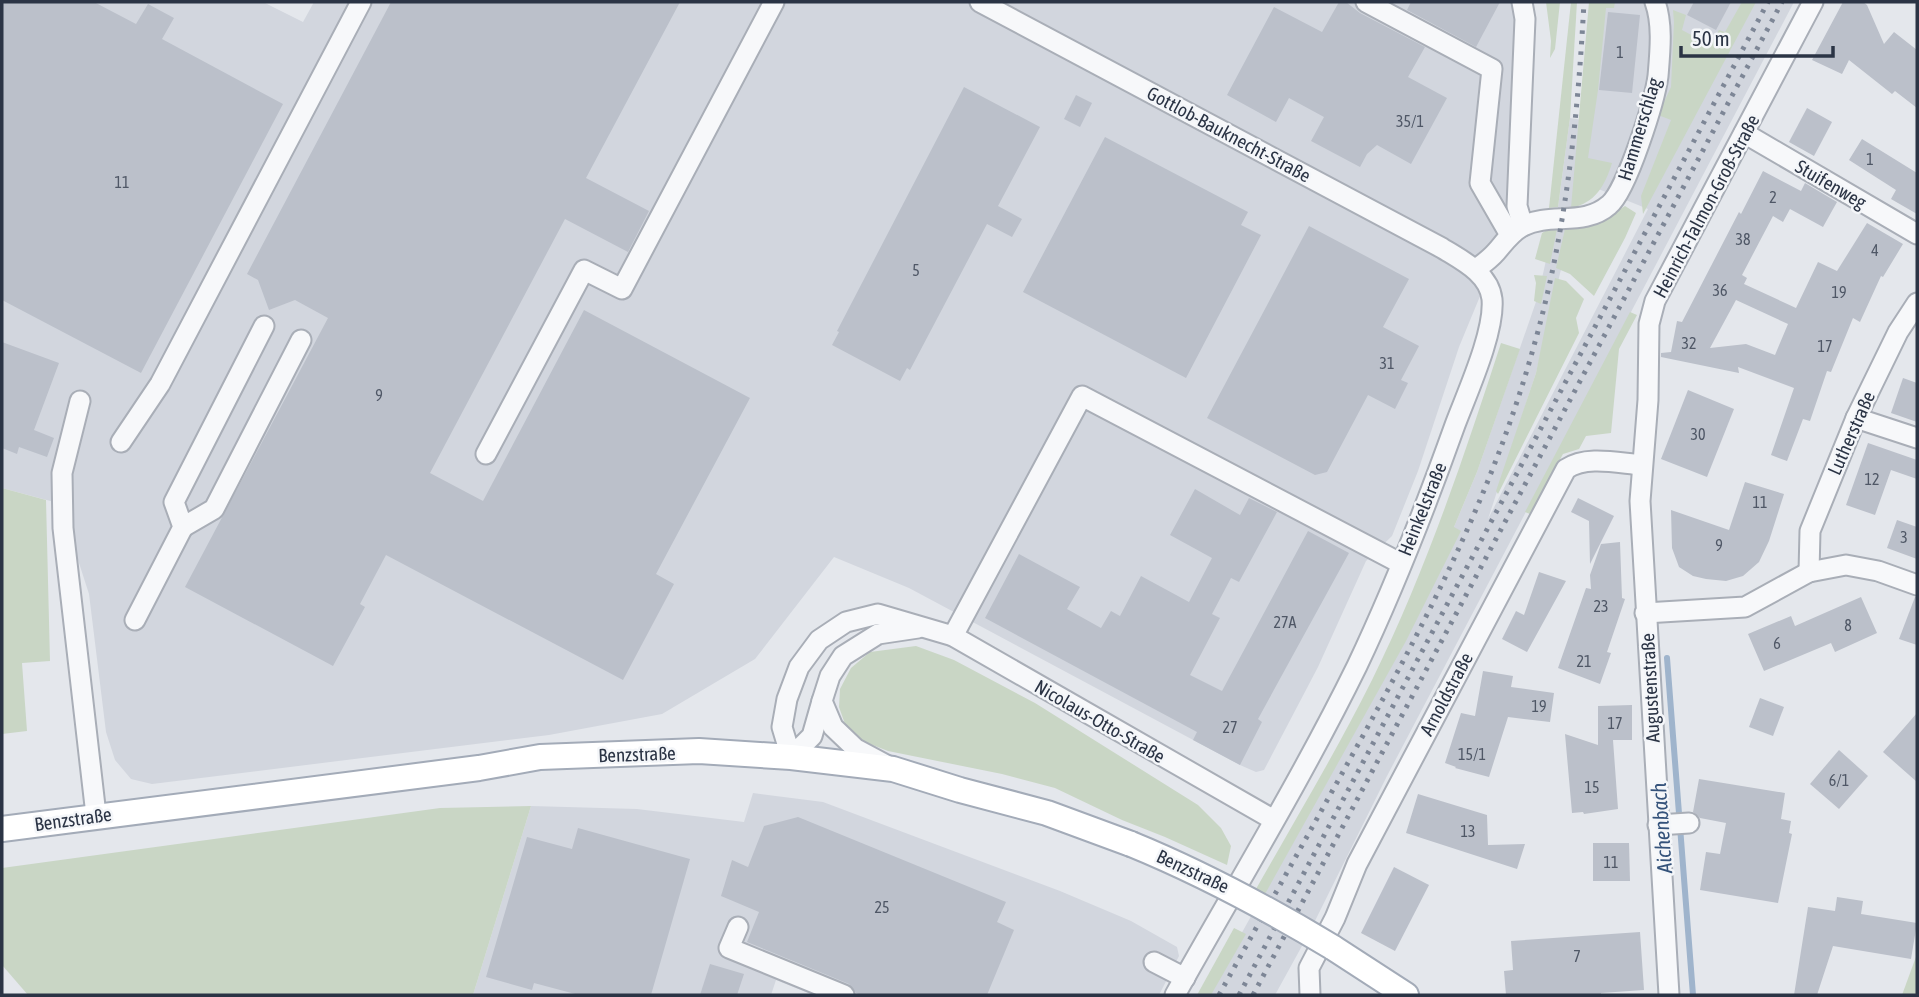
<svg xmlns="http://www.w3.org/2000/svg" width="1919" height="997" font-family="'Asap Condensed',sans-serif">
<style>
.built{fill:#d2d6de;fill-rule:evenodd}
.green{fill:#c9d6c5}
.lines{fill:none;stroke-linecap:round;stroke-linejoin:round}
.stream{stroke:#9fb4cc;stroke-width:6}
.building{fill:#bbc0ca;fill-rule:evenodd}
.minor-casing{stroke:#a9aeb7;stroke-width:23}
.major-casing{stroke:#a3abb8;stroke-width:28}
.minor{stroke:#f7f8fa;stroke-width:19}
.major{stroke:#fff;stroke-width:24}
.rail{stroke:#7d8696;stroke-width:5;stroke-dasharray:3.5 7;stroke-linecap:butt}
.major-bridge-casing{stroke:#a3abb8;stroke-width:28;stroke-linecap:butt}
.major-bridge{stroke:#fff;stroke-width:24}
.labels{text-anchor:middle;stroke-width:5;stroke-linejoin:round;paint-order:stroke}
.number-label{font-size:16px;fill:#4f5766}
.street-label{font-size:19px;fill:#2b3445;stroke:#f4f6f9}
.water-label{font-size:21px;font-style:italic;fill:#34527a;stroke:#f4f6f9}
</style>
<rect width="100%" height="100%" fill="#e4e7ec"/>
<g class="built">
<polygon points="2,2 263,2 303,22 314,2 1533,2 1536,20 1526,185 1459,347 1418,471 1392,536 1366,561 1318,667 1264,770 1256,772 1240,765 909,588 834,557 755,659 662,714 549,735 152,784 131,779 115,760 106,732 89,594 69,532 69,506 2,488"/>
<path d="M1592 2H1794L1387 776 1308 935 1275 995H1207L1367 709 1454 527 1477 472 1538 296 1558 207 1570 118 1582 120ZM1576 180 1648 209 1488 519 1536 373 1570 232Z"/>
<polygon points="753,793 823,802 1060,891 1131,921 1177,947 1179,956 1159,995 813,995 776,980 771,995 473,995 531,806 637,809 744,822"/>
</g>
<g class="green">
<polygon points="1546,2 1560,2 1555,49 1550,58 1551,41"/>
<polygon points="1571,2 1577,2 1570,118 1558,207 1549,208"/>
<path d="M1589 2H1615L1614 8H1606L1598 90 1588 158 1612 163C1605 186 1595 203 1571 208Z"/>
<polygon points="1742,2 1756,2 1643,214 1641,196 1671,120 1658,115 1671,87 1674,22 1673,10 1686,15 1682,30 1710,45 1719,30 1725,32"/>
<polygon points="1625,206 1636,213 1625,238 1594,296 1570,274 1556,268 1565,229 1596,225"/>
<polygon points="1549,229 1557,229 1550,264 1535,259 1542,233"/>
<polygon points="1534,275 1547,276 1541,304 1534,301 1536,283"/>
<polygon points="1555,278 1566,281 1584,299 1576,318 1579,333 1498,494 1496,491 1536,373"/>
<polygon points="1630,312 1637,315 1619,349 1611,433 1586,436 1579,449 1563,454 1530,514 1525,512"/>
<path d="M1501 343 1520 349 1477 472 1454 527 1461 531 1406 641 1265 894 1256 889C1295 820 1336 752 1372 680 1425 573 1464 457 1501 343Z"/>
<polygon points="2,488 46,500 50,661 22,663 27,731 2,734"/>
<polygon points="916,646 954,660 1035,703 1198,805 1221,828 1231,846 1227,865 1165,837 1122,820 1055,788 1002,774 888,751 860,740 845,724 839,707 840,689 851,668 870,652"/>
<polygon points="531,806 473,995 28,995 2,965 2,868 440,808"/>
<polygon points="1234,928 1246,934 1211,995 1197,995"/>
<polygon points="1917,954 1917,995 1902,995"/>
</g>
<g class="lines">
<polyline class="stream" points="1667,658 1693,995"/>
</g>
<g class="building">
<polygon points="2,2 94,2 136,24 148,4 174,18 162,39 283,104 141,373 2,300"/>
<polygon points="391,2 680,2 586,178 649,211 628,252 565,219 430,473 483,501 584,310 750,398 656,574 674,584 623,680 386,555 360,604 365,607 333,666 185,587 328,318 295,300 269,310 258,280 247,274"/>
<polygon points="1339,2 1346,2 1360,13 1425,47 1408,77 1447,98 1411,164 1377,145 1367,154 1360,167 1311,141 1324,117 1289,98 1276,122 1227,95 1274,7 1322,32"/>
<polygon points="1411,2 1500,2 1476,47 1407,10"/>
<polygon points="1694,2 1731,2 1716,30 1687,15"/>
<polygon points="1843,2 1863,2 1867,5 1884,44 1894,32 1917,50 1917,108 1895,91 1892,94 1849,60 1842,74 1812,60"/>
<polygon points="1608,12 1640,15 1632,93 1599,90"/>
<polygon points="964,87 1040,127 998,206 1022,219 1012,237 987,224 910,370 907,368 900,381 832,345 839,332 837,331"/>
<polygon points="1076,95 1092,103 1080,127 1064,119"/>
<polygon points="1807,108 1832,122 1814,156 1789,142"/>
<polygon points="1105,137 1248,212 1241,225 1261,235 1186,378 1023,292"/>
<polygon points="1862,139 1917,173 1917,214 1891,199 1896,190 1849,160"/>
<path d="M1763 171 1801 191 1805 183 1837 202 1823 227 1790 209 1783 222 1773 216 1742 275 1747 278 1744 284 1796 308 1818 262 1837 271 1867 223 1903 244 1883 277 1881 276 1860 322 1853 318 1831 372 1827 371 1810 421 1803 419 1787 461 1771 455 1794 388 1738 367 1739 373 1661 357V353L1671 352 1677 321 1682 322 1739 212 1741 214ZM1736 300 1788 324 1775 355 1746 344 1710 348Z"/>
<polygon points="1309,226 1409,279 1383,327 1419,346 1401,380 1408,383 1395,409 1368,395 1327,472 1315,475 1207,418"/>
<polygon points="2,342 59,363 34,430 54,438 47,457 19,447 17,454 2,448"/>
<polygon points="1903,378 1917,383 1917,422 1891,413"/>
<polygon points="1688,390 1734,409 1707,477 1661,459"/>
<polygon points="1868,443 1917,460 1917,479 1891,470 1875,515 1846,505"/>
<polygon points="1745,482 1784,494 1769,541 1759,562 1743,576 1726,581 1706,579 1693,576 1679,567 1672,548 1671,510 1729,530"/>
<polygon points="1195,489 1240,515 1249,498 1277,512 1239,582 1231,578 1212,614 1220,618 1190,675 1222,691 1308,531 1349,553 1258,719 1262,722 1240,765 1193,740 1197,732 985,618 1019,554 1080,587 1067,609 1101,628 1111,611 1120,616 1141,576 1189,602 1212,558 1170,535"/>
<polygon points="1578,498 1614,516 1590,564 1589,521 1571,512"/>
<polygon points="1897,520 1917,527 1917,559 1887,548"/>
<polygon points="1620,542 1622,598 1625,599 1607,652 1611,653 1600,684 1558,668 1586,588 1591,589 1590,575 1601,544"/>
<polygon points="1539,572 1566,581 1527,652 1502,639 1516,611 1524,615"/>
<polygon points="1861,597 1877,633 1835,652 1831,643 1764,671 1748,634 1791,616 1795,626"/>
<polygon points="1915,597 1917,597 1917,645 1899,639"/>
<polygon points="1483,671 1513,676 1511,687 1554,693 1550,722 1508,717 1489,777 1455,768 1456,767 1445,763 1461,713 1475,716"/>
<polygon points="1760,698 1784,707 1773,736 1749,727"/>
<polygon points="1632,705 1632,740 1613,740 1618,809 1584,814 1583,812 1572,813 1565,734 1598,745 1598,706"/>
<polygon points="1917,713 1917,782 1883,752"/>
<polygon points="1839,750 1868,776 1839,809 1810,784"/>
<polygon points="1699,779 1785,793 1781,819 1791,821 1789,833 1792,834 1778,903 1700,890 1706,852 1720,854 1726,823 1700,818 1693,812"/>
<polygon points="1418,794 1487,815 1488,845 1525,844 1517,869 1406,833"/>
<polygon points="798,817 1006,902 997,922 1014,930 987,995 861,995 856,993 849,984 747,942 759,912 721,896 732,860 748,867 764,826"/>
<polygon points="578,828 690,859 651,995 579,995 534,983 532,990 486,977 527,837 572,849"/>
<polygon points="1593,843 1629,843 1630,881 1593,881"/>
<polygon points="1394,867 1429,885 1395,951 1361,933"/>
<polygon points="1837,897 1863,901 1861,914 1917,923 1911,959 1833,946 1817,995 1794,995 1808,907 1835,911"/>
<polygon points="1640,932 1644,990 1601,993 1601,995 1506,995 1504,971 1513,970 1511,941"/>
<polygon points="710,964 744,974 737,995 700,995"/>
</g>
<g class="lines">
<defs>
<g id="minor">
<path d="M980 2 1442 248C1461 260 1489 273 1492 299 1495 332 1467 393 1455 425 1426 506 1394 588 1357 666 1302 778 1236 886 1175 995"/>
<polyline points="1366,2 1492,69 1480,183 1510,235"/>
<polyline points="1522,2 1525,19 1517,206 1523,226"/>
<polyline points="1744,133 1917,234"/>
<path d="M1476 269C1483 264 1490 259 1496 252 1504 243 1511 232 1523 226 1550 212 1584 227 1609 205 1627 190 1655 100 1658 76 1660 52 1663 24 1655 2"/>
<polyline points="80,401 62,473 63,528 96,815"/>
<polyline points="1856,418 1917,438"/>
<polyline points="121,442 160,384 361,2"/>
<polyline points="486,454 584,270 622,289 774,2"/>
<polyline points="183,527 214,509 301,340"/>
<polyline points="1809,572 1810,531 1856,418 1898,332 1917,303"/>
<polyline points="1645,613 1745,607 1809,572 1846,565 1878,571 1917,585"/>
<polyline points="135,620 183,527 174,502 264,326"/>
<polyline points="953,636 1082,396 1400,563"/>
<polyline points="822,701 812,736 791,757 782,727 787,699 799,667 819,640 846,622 878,614 953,636 1274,820"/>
<polyline points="886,765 856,749 833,727 822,701 830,676 843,656 878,634 918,628"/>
<polyline points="1658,825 1689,823"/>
<polyline points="738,927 729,948 844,995"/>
<polyline points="1154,962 1185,978"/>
<path d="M1310 995 1309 968 1335 918 1357 864 1566 469C1587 455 1617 463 1642 465"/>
<polyline points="1669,995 1640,501 1648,400 1649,324 1655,301 1813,2"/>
</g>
<g id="major">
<polyline points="2,829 479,768 540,757 699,751 791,757 893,769 960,790 1047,813 1131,844"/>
<polyline points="1332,947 1406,995"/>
</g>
</defs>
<use href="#minor" class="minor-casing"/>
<use href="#major" class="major-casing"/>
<use href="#minor" class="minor"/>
<use href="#major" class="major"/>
<g class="rail">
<path d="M1219 995C1266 910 1313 826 1360 741 1431 612 1496 485 1535 342 1566 232 1578 116 1584 2"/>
<polyline points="1239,995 1768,2"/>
<polyline points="1253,995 1782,2"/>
</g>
<defs>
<path id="major-bridge" d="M1131 844C1202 873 1267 908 1332 947"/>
</defs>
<use href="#major-bridge" class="major-bridge-casing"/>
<use href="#major-bridge" class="major-bridge"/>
</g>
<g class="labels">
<g class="number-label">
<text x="1620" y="58">1</text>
<text x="1410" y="127">35/1</text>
<text x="1870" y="165">1</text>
<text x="122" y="188">11</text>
<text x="1773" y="203">2</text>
<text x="1743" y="245">38</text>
<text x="1875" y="256">4</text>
<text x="916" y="276">5</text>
<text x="1720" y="296">36</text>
<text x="1839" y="298">19</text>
<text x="1689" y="349">32</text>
<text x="1825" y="352">17</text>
<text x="1387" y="369">31</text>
<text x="379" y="401">9</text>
<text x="1698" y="440">30</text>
<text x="1872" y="485">12</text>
<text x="1760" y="508">11</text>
<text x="1904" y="543">3</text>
<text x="1719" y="551">9</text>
<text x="1601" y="612">23</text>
<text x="1285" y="628">27A</text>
<text x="1848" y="631">8</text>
<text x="1777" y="649">6</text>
<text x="1584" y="667">21</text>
<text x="1539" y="712">19</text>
<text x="1615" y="729">17</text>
<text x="1230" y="733">27</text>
<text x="1472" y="760">15/1</text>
<text x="1839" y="786">6/1</text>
<text x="1592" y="793">15</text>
<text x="1468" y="837">13</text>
<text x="1611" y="868">11</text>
<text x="882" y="913">25</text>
<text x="1577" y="962">7</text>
</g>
<g class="street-label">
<text transform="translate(1639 129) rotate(-73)" y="7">Hammerschlag</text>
<text transform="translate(1229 134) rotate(28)" y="7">Gottlob-Bauknecht-Straße</text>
<text transform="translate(1831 184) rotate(30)" y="7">Stuifenweg</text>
<text transform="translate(1706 206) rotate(-62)" y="7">Heinrich-Talmon-Groß-Straße</text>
<text transform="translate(1851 433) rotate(-66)" y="7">Lutherstraße</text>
<text transform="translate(1422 509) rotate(-68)" y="7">Heinkelstraße</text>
<text transform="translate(1650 688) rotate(-93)" y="7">Augustenstraße</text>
<text transform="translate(1446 694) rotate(-62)" y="7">Arnoldstraße</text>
<text transform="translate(1100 721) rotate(30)" y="7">Nicolaus-Otto-Straße</text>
<text transform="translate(637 754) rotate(-2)" y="7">Benzstraße</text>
<text transform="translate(73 819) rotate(-8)" y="7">Benzstraße</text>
<text transform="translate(1193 871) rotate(25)" y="7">Benzstraße</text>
</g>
<g class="water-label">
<text transform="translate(1662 828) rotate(-94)" y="7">Aichenbach</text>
</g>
</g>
<rect width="1919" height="997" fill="none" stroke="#2b3445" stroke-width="7"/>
<path d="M1681 46v10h152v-10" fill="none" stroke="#2b3445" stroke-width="3.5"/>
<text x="1692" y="46" font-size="21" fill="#2b3445" stroke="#f4f6f9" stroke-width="5" paint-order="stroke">50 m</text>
</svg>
